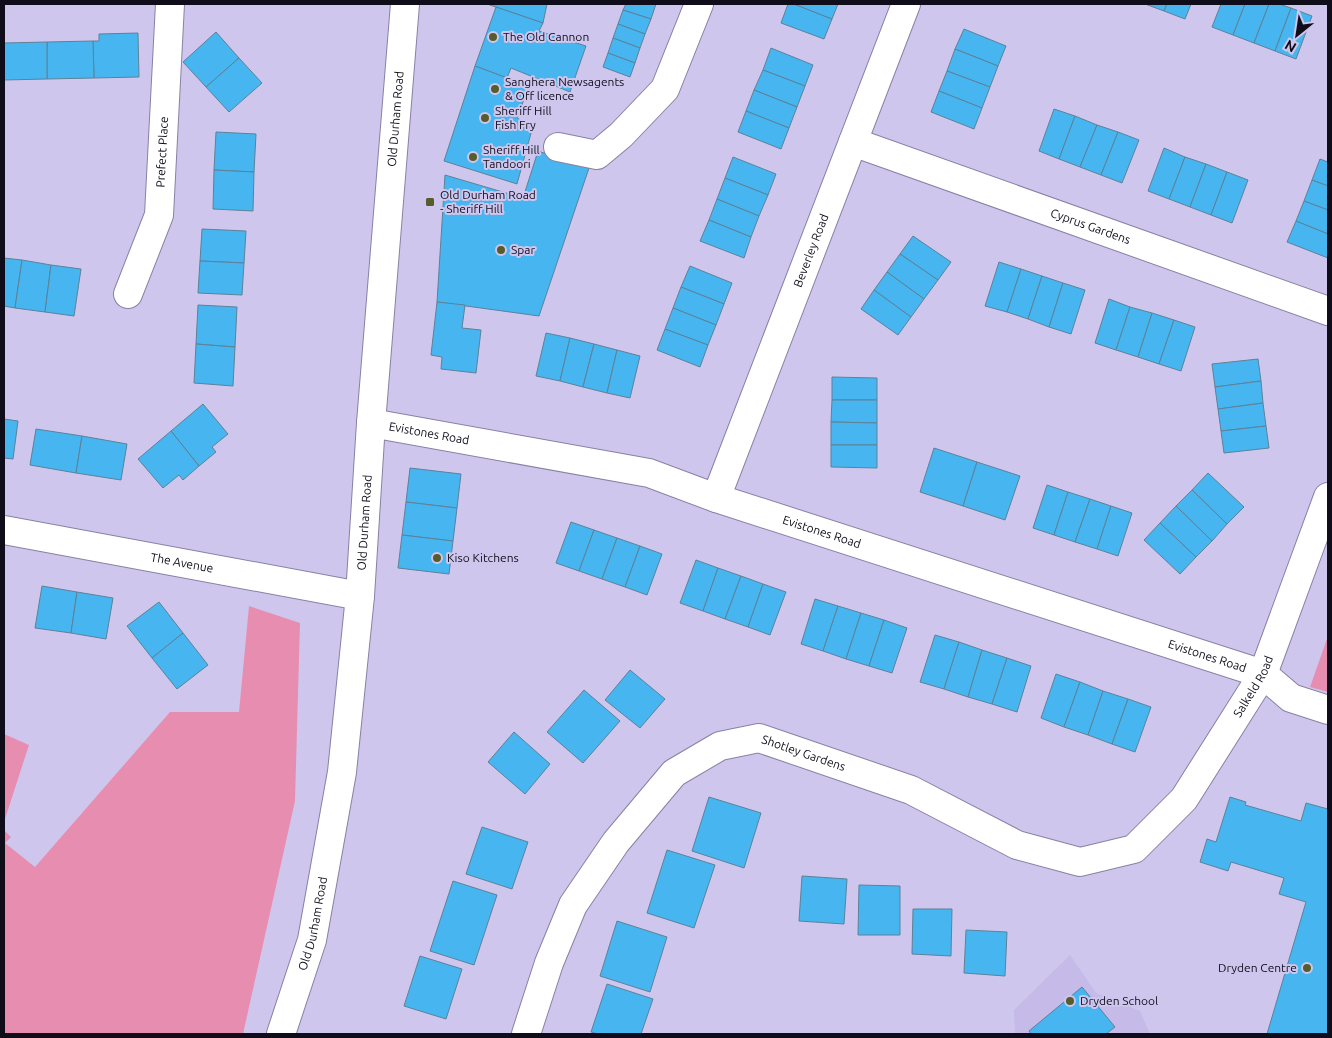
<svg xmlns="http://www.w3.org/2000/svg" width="1332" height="1038" font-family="Ubuntu,sans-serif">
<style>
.built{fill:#c5bae8}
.green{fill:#e78eb0}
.building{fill:#47b5ef;stroke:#5c8299}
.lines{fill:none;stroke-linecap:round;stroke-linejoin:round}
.minor-casing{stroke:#8980a5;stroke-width:30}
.major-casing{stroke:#8980a5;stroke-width:30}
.minor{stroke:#fff;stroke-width:28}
.major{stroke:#fff;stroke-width:28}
.poi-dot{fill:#565c2b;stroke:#cfc6ee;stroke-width:2}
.labels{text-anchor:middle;stroke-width:4;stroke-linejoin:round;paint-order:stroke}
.poi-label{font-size:12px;fill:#100d1a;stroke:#cfc6ee;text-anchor:start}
.street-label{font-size:12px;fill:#100d1a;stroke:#cfc6ee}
</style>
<rect width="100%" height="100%" fill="#cfc6ee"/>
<polygon class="built" points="1070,955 1096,993 1140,1011 1150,1034 1015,1034 1014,1010"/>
<g class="green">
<polygon points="249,606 300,623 295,801 243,1034 4,1034 4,830 11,837 5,843 35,867 170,712 239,712"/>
<polygon points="1328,636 1328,692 1310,687"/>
<polygon points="4,734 29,745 4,822"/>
</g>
<g class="building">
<polygon points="487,4 547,4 543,23"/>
<polygon points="626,4 656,4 651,19 623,10"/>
<polygon points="788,4 794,4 832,19 824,39 781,23"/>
<polygon points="794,4 838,4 832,19"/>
<polygon points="1145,4 1167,4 1164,11"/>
<polygon points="1167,4 1191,4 1185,19 1164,11"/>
<polygon points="1221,4 1245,4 1233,35 1212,27"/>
<polygon points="1245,4 1269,4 1254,43 1233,35"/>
<polygon points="1269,4 1279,4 1291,8 1275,51 1254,43"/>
<polygon points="496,7 543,23 539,31 586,46 570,92 511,68 507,78 475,66"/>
<polygon points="1291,8 1312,16 1296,59 1275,51"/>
<polygon points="623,10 651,19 645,34 618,24"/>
<polygon points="618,24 645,34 640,48 613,38"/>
<polygon points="964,29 1006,46 998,66 955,49"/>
<polygon points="216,32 239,58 206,87 183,62"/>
<polygon points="138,33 139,77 94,78 93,41 99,41 99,34"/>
<polygon points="613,38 640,48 635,63 608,53"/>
<polygon points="93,41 94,78 47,79 47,42"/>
<polygon points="47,42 47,79 4,80 4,43"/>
<polygon points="771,48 813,65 805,86 763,70"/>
<polygon points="955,49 998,66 990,87 947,71"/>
<polygon points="608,53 635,63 630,77 603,67"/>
<polygon points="239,58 262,83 229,112 206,87"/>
<polygon points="475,66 529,86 517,118 533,126 517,184 444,161"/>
<polygon points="763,70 805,86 797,107 754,90"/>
<polygon points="947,71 990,87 982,108 939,91"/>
<polygon points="754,90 797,107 789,128 746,111"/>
<polygon points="939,91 982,108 974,129 931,112"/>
<polygon points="1054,109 1075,116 1059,159 1039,151"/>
<polygon points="746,111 789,128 781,149 738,132"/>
<polygon points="1075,116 1097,125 1080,167 1059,159"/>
<polygon points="1097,125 1118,132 1101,175 1080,167"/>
<polygon points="216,132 256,134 254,172 214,170"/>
<polygon points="1118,132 1139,140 1122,183 1101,175"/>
<polygon points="1164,148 1185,157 1169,199 1148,191"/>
<polygon points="538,151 589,168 539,316 437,302 445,175 523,198"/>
<polygon points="733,157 776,174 768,195 725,178"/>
<polygon points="1185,157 1206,164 1190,207 1169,199"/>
<polygon points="1320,159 1328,162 1328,186 1312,180"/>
<polygon points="1206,164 1227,172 1211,215 1190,207"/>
<polygon points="214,170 254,172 253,211 213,209"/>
<polygon points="1227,172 1248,180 1232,223 1211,215"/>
<polygon points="725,178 768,195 759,216 717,199"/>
<polygon points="1312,180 1328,186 1328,210 1304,201"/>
<polygon points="717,199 759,216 751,237 709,220"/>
<polygon points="1304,201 1328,210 1328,234 1296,221"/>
<polygon points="709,220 751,237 744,258 700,241"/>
<polygon points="1296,221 1328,234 1328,258 1287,242"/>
<polygon points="202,229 246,231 244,263 200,261"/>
<polygon points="913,236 951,262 938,280 900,254"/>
<polygon points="900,254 938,280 924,299 887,272"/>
<polygon points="4,258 22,260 15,308 4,306"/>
<polygon points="22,260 51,265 45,312 15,308"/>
<polygon points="200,261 244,263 242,295 198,293"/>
<polygon points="999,262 1021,269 1007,312 985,306"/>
<polygon points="51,265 81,269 74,316 45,312"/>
<polygon points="690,266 732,283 724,304 681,287"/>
<polygon points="1021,269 1042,276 1028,319 1007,312"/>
<polygon points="887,272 924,299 911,317 874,290"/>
<polygon points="1042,276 1063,283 1049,327 1028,319"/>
<polygon points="1063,283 1085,290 1071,334 1049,327"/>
<polygon points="681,287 724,304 716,325 673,308"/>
<polygon points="874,290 911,317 898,335 861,309"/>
<polygon points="1109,299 1130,307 1116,350 1095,343"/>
<polygon points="437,302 465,305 462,328 481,330 476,373 441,369 442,357 431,355"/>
<polygon points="198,305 237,307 235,347 196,344"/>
<polygon points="1130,307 1152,313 1138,357 1116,350"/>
<polygon points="673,308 716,325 708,345 665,329"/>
<polygon points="1152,313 1174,320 1159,364 1138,357"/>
<polygon points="1174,320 1195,327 1181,371 1159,364"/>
<polygon points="665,329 708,345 700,367 657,350"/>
<polygon points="546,333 570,338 560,381 536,376"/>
<polygon points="570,338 594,344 583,387 560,381"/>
<polygon points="196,344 235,347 233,386 194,383"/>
<polygon points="594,344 617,350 607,393 583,387"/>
<polygon points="617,350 640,356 630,398 607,393"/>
<polygon points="1258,359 1261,381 1215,387 1212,364"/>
<polygon points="832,377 877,378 877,400 832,400"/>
<polygon points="1261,381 1263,403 1218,409 1215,387"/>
<polygon points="832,400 877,400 877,423 831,422"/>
<polygon points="1263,403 1266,426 1221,431 1218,409"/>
<polygon points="203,404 228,434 212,447 216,452 199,466 171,431"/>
<polygon points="4,419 18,421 13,459 4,458"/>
<polygon points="831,422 877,423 877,445 831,445"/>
<polygon points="1266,426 1269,448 1224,453 1221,431"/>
<polygon points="36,429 82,436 76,473 30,465"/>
<polygon points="171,431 199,466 183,480 179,475 163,488 138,459"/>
<polygon points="82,436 127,444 121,480 76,473"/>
<polygon points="831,445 877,445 877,468 831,467"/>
<polygon points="934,448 977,462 963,506 920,492"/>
<polygon points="977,462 1020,476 1005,520 963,506"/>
<polygon points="410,468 461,474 457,508 406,502"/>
<polygon points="1208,473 1244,507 1227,524 1192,490"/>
<polygon points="1047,485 1068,492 1054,535 1033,528"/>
<polygon points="1192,490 1227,524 1212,541 1176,506"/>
<polygon points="1068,492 1090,499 1075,542 1054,535"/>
<polygon points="1090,499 1111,506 1097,549 1075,542"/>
<polygon points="406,502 457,508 453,541 402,535"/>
<polygon points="1111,506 1132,513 1118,556 1097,549"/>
<polygon points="1176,506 1212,541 1196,557 1160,523"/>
<polygon points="571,522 594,530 579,571 556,563"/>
<polygon points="1160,523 1196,557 1180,574 1144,540"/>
<polygon points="594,530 617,538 602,579 579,571"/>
<polygon points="402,535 453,541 449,574 398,568"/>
<polygon points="617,538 640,546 625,587 602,579"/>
<polygon points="640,546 662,554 647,595 625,587"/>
<polygon points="696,560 718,568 703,611 680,603"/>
<polygon points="718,568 741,576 725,619 703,611"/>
<polygon points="741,576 763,584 748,627 725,619"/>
<polygon points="763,584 786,592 770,635 748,627"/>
<polygon points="42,586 77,592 71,633 35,628"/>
<polygon points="77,592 113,598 106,639 71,633"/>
<polygon points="815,599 838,606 823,651 801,644"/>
<polygon points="159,602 183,633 152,658 127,626"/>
<polygon points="838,606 861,613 846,659 823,651"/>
<polygon points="861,613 884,620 869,666 846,659"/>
<polygon points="884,620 907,628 892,673 869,666"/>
<polygon points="183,633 208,665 177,689 152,658"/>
<polygon points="935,635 959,642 944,689 920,682"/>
<polygon points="959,642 982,650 968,697 944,689"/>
<polygon points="982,650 1007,658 992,704 968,697"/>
<polygon points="1007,658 1031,666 1017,712 992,704"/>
<polygon points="630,670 665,699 640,728 605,700"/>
<polygon points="1056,674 1080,682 1064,727 1041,718"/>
<polygon points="1080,682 1103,691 1088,735 1064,727"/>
<polygon points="584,690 620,721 583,763 547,732"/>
<polygon points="1103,691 1128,699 1112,744 1088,735"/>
<polygon points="1128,699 1151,707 1135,752 1112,744"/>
<polygon points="514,732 550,764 525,794 488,762"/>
<polygon points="709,797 761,813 744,868 692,851"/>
<polygon points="1230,797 1246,802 1245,805 1301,821 1306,803 1328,809 1328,1034 1267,1034 1306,902 1279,894 1284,878 1231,862 1228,871 1200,862 1207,839 1216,842"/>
<polygon points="482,827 528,842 512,889 466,874"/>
<polygon points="667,850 715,865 694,928 647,913"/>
<polygon points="802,876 847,879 844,924 799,921"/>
<polygon points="453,881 497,895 474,965 430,951"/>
<polygon points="859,885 900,886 900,935 858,935"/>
<polygon points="913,909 952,909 951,956 912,954"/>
<polygon points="617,921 667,937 650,992 600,976"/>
<polygon points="966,930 1007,932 1005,976 964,973"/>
<polygon points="420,956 462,969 446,1019 404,1006"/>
<polygon points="607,984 653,999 641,1034 598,1034 591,1032"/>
<polygon points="1082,987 1115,1027 1106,1034 1031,1034 1029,1031"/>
</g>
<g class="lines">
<defs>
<g id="minor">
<path id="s1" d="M853 142 1328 311"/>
<polyline points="558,147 597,155 621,135 665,89 699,4"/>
<path id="s2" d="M128 294 159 215 170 4"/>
<path id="s3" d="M371 423 649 473 716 498 1263 674 1291 698 1328 710"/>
<path id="s4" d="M716 498 906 4"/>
<path id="s5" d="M4 530 360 596"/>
<path id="s6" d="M526 1034 549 963 573 905 616 842 674 773 720 746 759 738 911 790 1017 845 1080 862 1134 849 1184 799 1263 674 1328 497"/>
</g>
<g id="major">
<path id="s7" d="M281 1034 312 940 342 772 360 596 371 423 405 4"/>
</g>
</defs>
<use href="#minor" class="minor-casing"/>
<use href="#major" class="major-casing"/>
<use href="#minor" class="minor"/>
<use href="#major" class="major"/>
</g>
<g class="poi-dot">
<circle cx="493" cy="37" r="5"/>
<circle cx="495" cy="89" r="5"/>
<circle cx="485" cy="118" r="5"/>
<circle cx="473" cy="157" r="5"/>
<rect x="425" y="197" width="10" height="10" rx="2.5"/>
<circle cx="501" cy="250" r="5"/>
<circle cx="437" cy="558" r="5"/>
<circle cx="1307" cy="968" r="5"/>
<circle cx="1070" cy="1001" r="5"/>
</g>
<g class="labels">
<g class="poi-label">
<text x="503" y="41">The Old Cannon</text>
<text x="505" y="86">Sanghera Newsagents<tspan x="505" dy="14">&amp; Off licence</tspan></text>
<text x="495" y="115">Sheriff Hill<tspan x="495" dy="14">Fish Fry</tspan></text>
<text x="483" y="154">Sheriff Hill<tspan x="483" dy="14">Tandoori</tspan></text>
<text x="440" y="199">Old Durham Road<tspan x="440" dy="14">- Sheriff Hill</tspan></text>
<text x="511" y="254">Spar</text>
<text x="447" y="562">Kiso Kitchens</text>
<text x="1297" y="972" text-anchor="end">Dryden Centre</text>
<text x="1080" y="1005">Dryden School</text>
</g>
<g class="street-label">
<text dy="4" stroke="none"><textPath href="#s7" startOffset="925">Old Durham Road</textPath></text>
<text dy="4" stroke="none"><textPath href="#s2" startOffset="148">Prefect Place</textPath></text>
<text dy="4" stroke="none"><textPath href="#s1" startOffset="252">Cyprus Gardens</textPath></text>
<text dy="4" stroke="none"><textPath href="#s4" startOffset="265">Beverley Road</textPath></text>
<text dy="4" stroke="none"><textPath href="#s3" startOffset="59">Evistones Road</textPath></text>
<text dy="4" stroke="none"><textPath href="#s7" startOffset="520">Old Durham Road</textPath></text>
<text dy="4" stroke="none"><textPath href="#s3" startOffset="465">Evistones Road</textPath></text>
<text dy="4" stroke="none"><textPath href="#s5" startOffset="181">The Avenue</textPath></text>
<text dy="4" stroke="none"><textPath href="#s3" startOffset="870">Evistones Road</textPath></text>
<text dy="4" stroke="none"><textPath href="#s6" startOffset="1001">Salkeld Road</textPath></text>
<text dy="4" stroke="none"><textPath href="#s6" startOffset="444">Shotley Gardens</textPath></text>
<text dy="4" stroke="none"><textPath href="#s7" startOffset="115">Old Durham Road</textPath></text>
</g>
</g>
<rect width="1332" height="1038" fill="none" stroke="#100d1a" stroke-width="10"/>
<g transform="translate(1297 35) rotate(210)" stroke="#cfc6ee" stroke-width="4" paint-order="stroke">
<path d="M0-4L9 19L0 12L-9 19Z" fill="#100d1a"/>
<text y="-8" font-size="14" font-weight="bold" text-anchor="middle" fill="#100d1a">N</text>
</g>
</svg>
